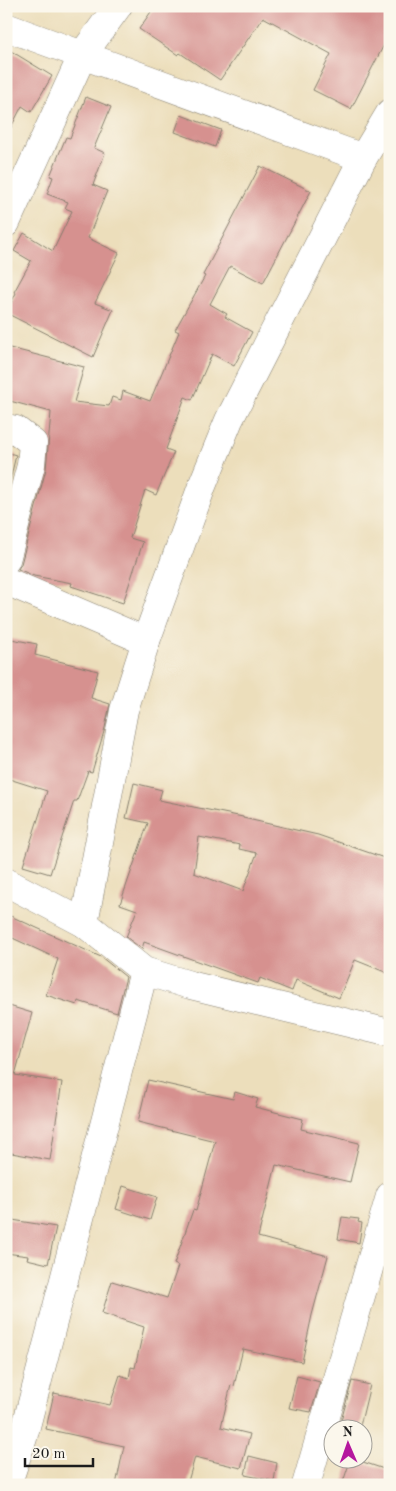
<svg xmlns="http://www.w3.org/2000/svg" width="396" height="1491" font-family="'Old Standard TT',serif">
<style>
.building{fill:#d6918f;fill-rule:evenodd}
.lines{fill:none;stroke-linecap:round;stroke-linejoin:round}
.minor-casing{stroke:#847d6c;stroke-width:29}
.minor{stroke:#fff;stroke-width:28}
</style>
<rect width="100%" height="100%" fill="#fbf7ec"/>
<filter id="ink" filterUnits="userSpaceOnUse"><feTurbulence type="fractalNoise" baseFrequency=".02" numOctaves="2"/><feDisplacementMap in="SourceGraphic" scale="10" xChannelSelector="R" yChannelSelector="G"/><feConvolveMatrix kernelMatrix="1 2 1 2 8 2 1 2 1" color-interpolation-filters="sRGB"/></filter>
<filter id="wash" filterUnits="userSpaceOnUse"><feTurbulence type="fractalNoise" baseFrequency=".0096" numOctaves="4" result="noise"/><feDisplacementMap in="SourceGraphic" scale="20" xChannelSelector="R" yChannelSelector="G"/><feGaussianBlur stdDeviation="1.12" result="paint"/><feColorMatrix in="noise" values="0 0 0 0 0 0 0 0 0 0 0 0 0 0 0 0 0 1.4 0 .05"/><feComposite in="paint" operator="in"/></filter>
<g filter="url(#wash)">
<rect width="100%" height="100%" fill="#ecdebb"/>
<g id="blocks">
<g class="building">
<polygon points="155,6 390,6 390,33 351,109 313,90 331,54 263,17 220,80 180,53 178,55 139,29"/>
<polygon points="6,48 52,76 31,112 22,106 6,137"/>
<polygon points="86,97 111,107 94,148 105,153 93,185 107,191 88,238 119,253 95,303 113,310 93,357 6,313 16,293 14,292 31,261 14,251 24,233 53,251 72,211 65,208 68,202 47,194 53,177 50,176 66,137 70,138"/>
<polygon points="181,115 221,130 215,147 175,132"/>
<polygon points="260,166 311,191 263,283 230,266 210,304 227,314 225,317 252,332 234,366 212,354 192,400 185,397 166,449 174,452 156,495 145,490 130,538 143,542 123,603 71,586 72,583 34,576 18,569 21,564 46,469 51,412 6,400 6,347 84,367 74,402 109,406 112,397 121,400 123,391 150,401 179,332 175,330 205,276 203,275"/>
<polygon points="6,452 16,455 6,498"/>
<polygon points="6,638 37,644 35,655 98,671 91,698 110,704 105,728 92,772 88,771 77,801 74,801 50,874 23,866 47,791 6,778"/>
<path d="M134 783 162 790 159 800 243 817V818L318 835 390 860V974L355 960 339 998 296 980 292 991 260 978 258 983 144 942 142 949 126 937 137 910 120 904 148 823 126 818ZM199 837 240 845 239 849 257 853 243 891 194 873Z"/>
<polygon points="6,914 101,957 126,977 117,1013 78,1001 77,1005 46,995 58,959 6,935"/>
<polygon points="6,1005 32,1013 15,1075 62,1082 50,1160 6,1152 8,1084 6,1084"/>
<polygon points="148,1080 233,1099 235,1092 258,1099 255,1107 303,1119 301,1129 359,1143 350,1182 276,1165 258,1237 328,1256 312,1315 302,1362 243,1349 234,1386 231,1385 221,1427 250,1434 241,1468 195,1457 187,1485 116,1485 124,1446 46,1429 54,1393 110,1405 120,1375 129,1378 131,1367 135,1368 144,1327 102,1313 112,1281 167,1298 178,1266 174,1264 193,1210 196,1211 215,1141 138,1122"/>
<polygon points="123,1186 157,1197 150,1220 116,1209"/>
<polygon points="342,1217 359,1219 358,1222 362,1223 359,1243 338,1239"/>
<polygon points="6,1219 56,1227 48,1264 27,1259 28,1256 6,1253"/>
<polygon points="297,1376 320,1382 311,1412 289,1408"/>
<polygon points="352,1381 370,1385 360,1426 341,1421"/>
<polygon points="249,1456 277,1463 274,1481 245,1475"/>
<polygon points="351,1458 390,1471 390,1485 342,1485"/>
</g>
</g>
</g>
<g filter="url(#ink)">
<use href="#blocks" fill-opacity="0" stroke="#847d6c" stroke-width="1"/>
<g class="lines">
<defs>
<g id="minor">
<polyline points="6,27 363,158"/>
<polyline points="6,223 83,54 118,6"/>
<polyline points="6,428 16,430 33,443 31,465 6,560"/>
<polyline points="6,581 146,641"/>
<polyline points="6,882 84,923 144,971 190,985 390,1033"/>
<polyline points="84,923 124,710 146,641 202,486 229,420 363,158 390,113"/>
<polyline points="7,1485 23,1438 144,971"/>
<polyline points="306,1485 390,1196"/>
</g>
</defs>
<use href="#minor" class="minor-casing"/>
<use href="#minor" class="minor"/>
</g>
</g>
<rect width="396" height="1491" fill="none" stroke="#fbf7ec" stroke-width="25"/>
<g transform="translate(348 1444) rotate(358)"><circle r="24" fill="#fbf7ec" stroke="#a29f99"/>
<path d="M0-4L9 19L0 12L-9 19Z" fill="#b5179e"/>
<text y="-8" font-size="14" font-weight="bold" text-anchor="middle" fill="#1c1c1c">N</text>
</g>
<path d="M25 1458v8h68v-8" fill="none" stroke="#1c1c1c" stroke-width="2.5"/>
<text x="32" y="1458" font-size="15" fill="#1c1c1c" stroke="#fbf7ec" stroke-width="4" paint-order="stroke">20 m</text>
</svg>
